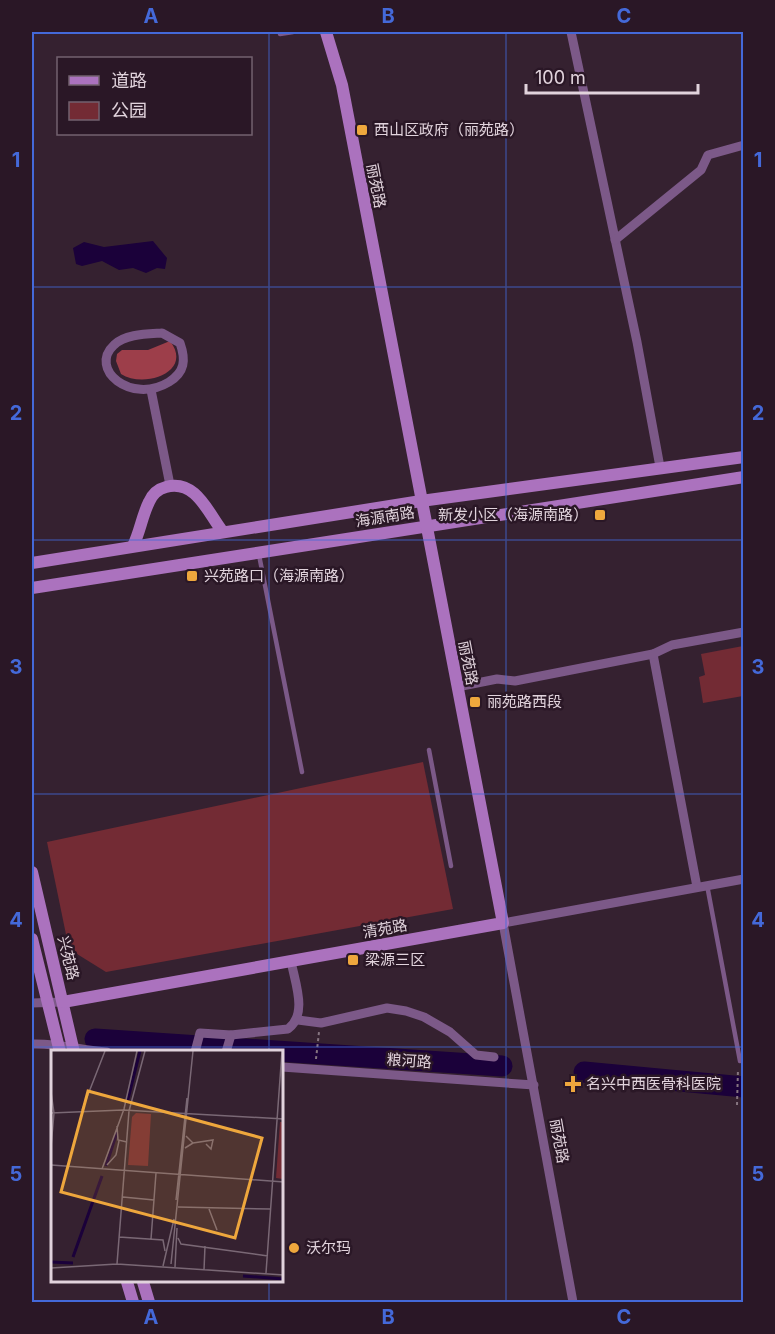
<svg xmlns="http://www.w3.org/2000/svg" width="775" height="1334" font-family="Inter,'Noto Sans SC',sans-serif">
<style>
.green{fill:#732b34}
.forest{fill:#9d3e4a}
.water{fill:#1b013a}
.lines{fill:none;stroke-linecap:round;stroke-linejoin:round}
.river{stroke:#1b013a;stroke-width:21}
.path{stroke:#867581;stroke-width:2;stroke-dasharray:3 3;stroke-linecap:butt}
.lane{stroke:#7c5988;stroke-width:4.5}
.street{stroke:#7c5988;stroke-width:9}
.secondary{stroke:#ab72be;stroke-width:12}
.grid{fill:none;stroke:#4469d9;stroke-width:1.5;stroke-opacity:0.55}
.poi-dot{fill:#eea73d;stroke:#2a1726;stroke-width:2}
.labels{text-anchor:middle;stroke-width:5;stroke-linejoin:round;paint-order:stroke}
.poi-label{font-size:15px;fill:#e1d3dc;stroke:#2a1726;text-anchor:start}
.street-label{font-size:15px;fill:#e1d3dc;stroke:#2a1726}
.inset-river{fill:none;stroke:#1b013a;stroke-width:3}
.inset-road{fill:none;stroke:#7a6875;stroke-width:1.5}
.view{fill:#eea73d;fill-opacity:0.15;stroke:#eea73d;stroke-width:3}
.inset-edge{fill:none;stroke:#e1d3dc;stroke-width:3}
.neatline{fill:none;stroke:#4469d9;stroke-width:2}
.grid-label{font-size:20px;text-anchor:middle;font-weight:bold;fill:#4469d9}
</style>
<rect width="100%" height="100%" fill="#352130"/>
<g class="green">
<polygon points="743,646 743,696 703,703 699,677 705,675 701,654"/>
<polygon points="423,762 453,909 106,972 69,949 47,842"/>
</g>
<path class="forest" d="M170 341C194 372 144 389 121 374L116 361 117 354 122 350H148Z"/>
<polygon class="water" points="153,241 167,258 165,269 157,268 146,273 133,268 119,270 102,261 82,266 76,264 73,248 84,242 104,247"/>
<g class="lines">
<g class="river">
<polyline points="95,1039 502,1066"/>
<polyline points="584,1072 744,1087"/>
</g>
<g class="path">
<polyline points="316,1059 319,1032"/>
<polyline points="737,1105 738,1069"/>
</g>
<g class="lane">
<polyline points="280,34 293,32"/>
<polyline points="259,555 302,772"/>
<polyline points="429,750 451,866"/>
<polyline points="707,885 740,1061"/>
</g>
<g class="street">
<polyline points="571,32 637,342 660,467"/>
<polyline points="615,240 701,170 708,155 744,145"/>
<path d="M162 333 180 343C186 360 185 372 169 382 131 405 88 369 114 345 125 334 147 334 162 333Z"/>
<polyline points="151,390 170,485"/>
<polyline points="653,654 697,887"/>
<polyline points="457,687 497,679 515,681 653,654 672,645 744,632"/>
<polyline points="32,1003 63,1002"/>
<polyline points="298,1020 321,1023 387,1008 406,1011 424,1017 450,1032 476,1055 494,1057"/>
<path d="M32 1044C58 1043 81 1050 107 1052"/>
<path d="M195 1052 200 1033 231 1035 288 1029C308 1014 295 983 291 961"/>
<polyline points="226,1052 231,1035"/>
<polyline points="282,1067 534,1085"/>
<polyline points="573,1302 503,923 744,879"/>
</g>
<g class="secondary">
<path d="M133 546C140 532 142 516 149 502 152 495 158 489 166 487 196 479 208 513 223 532"/>
<polyline points="32,563 421,501 744,457"/>
<polyline points="32,588 744,477"/>
<polyline points="32,872 74,1052"/>
<polyline points="32,939 60,1052"/>
<polyline points="63,1002 503,923 342,85 326,32"/>
<polyline points="127,1282 133,1302"/>
<polyline points="143,1282 149,1302"/>
</g>
</g>
<path class="grid" d="M269 32V1052M506 32V1302M32 287H744M32 540H744M32 794H744M32 1047H744M269 1282V1302"/>
<g class="poi-dot">
<rect x="356" y="124" width="12" height="12" rx="3"/>
<rect x="594" y="509" width="12" height="12" rx="3"/>
<rect x="186" y="570" width="12" height="12" rx="3"/>
<rect x="469" y="696" width="12" height="12" rx="3"/>
<rect x="347" y="954" width="12" height="12" rx="3"/>
<path d="M570 1075h6v6h6v6h-6v6h-6v-6h-6v-6h6z"/>
<circle cx="294" cy="1248" r="6"/>
</g>
<g class="labels">
<g class="poi-label">
<text x="374" y="135">西山区政府（丽苑路）</text>
<text x="588" y="520" text-anchor="end">新发小区（海源南路）</text>
<text x="204" y="581">兴苑路口（海源南路）</text>
<text x="487" y="707">丽苑路西段</text>
<text x="365" y="965">梁源三区</text>
<text x="586" y="1089">名兴中西医骨科医院</text>
<text x="306" y="1253">沃尔玛</text>
</g>
<g class="street-label">
<text transform="translate(376 186) rotate(79)" y="5">丽苑路</text>
<text transform="translate(385 517) rotate(-9)" y="5">海源南路</text>
<text transform="translate(468 663) rotate(79)" y="5">丽苑路</text>
<text transform="translate(385 929) rotate(-10)" y="5">清苑路</text>
<text transform="translate(68 958) rotate(76)" y="5">兴苑路</text>
<text transform="translate(409 1061) rotate(4)" y="5">粮河路</text>
<text transform="translate(559 1141) rotate(80)" y="5">丽苑路</text>
</g>
</g>
<g transform="translate(51 1050)">
<rect width="232" height="232" fill="#352130"/>
<path d="M85 63 100 64 97 116 77 115 81 67ZM229 72H232V129L225 128Z" fill="#732b34"/>
<path class="inset-river" d="M76 53 89 1M55 116 66 82M22 207 51 126M0 212 22 213M192 226 233 229"/>
<path class="inset-road" d="M0 42 3 63M31 60 54 1M0 63 72 60 233 69M66 76 67 90 76 92M142 93 162 90 160 99 155 94M0 97 3 63M134 98 142 93 135 86M0 115 233 132M56 115 65 105 68 91M51 119 73 59 86 1M72 147 103 150M125 150 136 48M127 157 220 159M158 159 166 180M68 187 112 190 114 201M127 188 130 194 217 206M100 189 105 123M66 214 78 61 94 1M120 214 142 1M112 216 123 169M124 217 126 178M0 218 66 214 233 225M153 220 154 196M215 223 231 1"/>
<path class="view" d="M37 41 211 88 184 188 10 142Z"/>
<rect width="232" height="232" class="inset-edge"/>
</g>
<rect width="775" height="1334" fill="none" stroke="#2a1726" stroke-width="66"/>
<rect x="57" y="57" width="195" height="78" fill="#2a1726" stroke="#73626f" stroke-width="1.5"/>
<rect x="69" y="76" width="30" height="9" fill="#ab72be" stroke="#73626f" stroke-width="1.5"/>
<text x="111" y="87" font-size="18" fill="#e1d3dc">道路</text>
<rect x="69" y="102" width="30" height="18" fill="#732b34" stroke="#73626f" stroke-width="1.5"/>
<text x="111" y="117" font-size="18" fill="#e1d3dc">公园</text>
<path d="M526 84v9h172v-9" fill="none" stroke="#e1d3dc" stroke-width="3"/>
<text x="535" y="84" font-size="18" fill="#e1d3dc" stroke="#2a1726" stroke-width="4.5" paint-order="stroke">100 m</text>
<rect x="33" y="33" width="709" height="1268" class="neatline"/>
<g class="grid-label">
<text x="151" y="23">A</text>
<text x="388" y="23">B</text>
<text x="624" y="23">C</text>
<text x="16" y="167">1</text>
<text x="758" y="167">1</text>
<text x="16" y="420">2</text>
<text x="758" y="420">2</text>
<text x="16" y="674">3</text>
<text x="758" y="674">3</text>
<text x="16" y="927">4</text>
<text x="758" y="927">4</text>
<text x="16" y="1181">5</text>
<text x="758" y="1181">5</text>
<text x="151" y="1324">A</text>
<text x="388" y="1324">B</text>
<text x="624" y="1324">C</text>
</g>
</svg>
